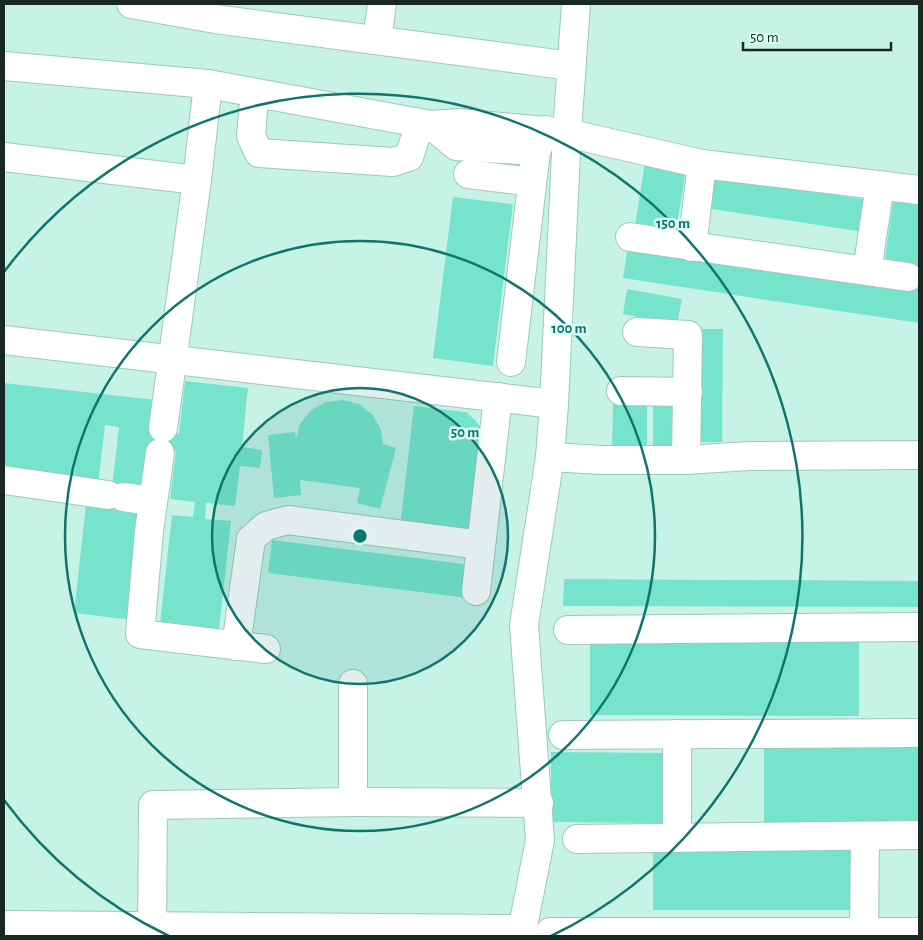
<svg xmlns="http://www.w3.org/2000/svg" width="923" height="940" font-family="'Alegreya Sans',sans-serif">
<style>
.building{fill:#76e4cc}
.lines{fill:none;stroke-linecap:round;stroke-linejoin:round}
.minor-casing{stroke:#9dc8bd;stroke-width:30}
.minor{stroke:#fff;stroke-width:28}
.ring{fill:none;stroke:#0f766e;stroke-width:2.5}
.centre{fill:#0f766e;stroke:#dbfef4;stroke-width:2.5}
.ring-label{font-size:15px;text-anchor:middle;font-weight:bold;fill:#0f766e;stroke:#dbfef4;stroke-width:5;stroke-linejoin:round;paint-order:stroke}
</style>
<rect width="100%" height="100%" fill="#c7f3e7"/>
<g class="building">
<polygon points="645,163 686,169 676,232 635,225"/>
<polygon points="710,176 869,200 864,232 705,208"/>
<polygon points="453,197 513,204 493,366 433,358"/>
<polygon points="893,202 919,205 919,268 884,265"/>
<polygon points="628,245 919,289 919,323 623,278"/>
<polygon points="627,289 682,299 677,324 623,314"/>
<polygon points="696,329 723,329 722,442 695,442"/>
<polygon points="185,381 248,388 242,447 262,450 260,468 240,466 235,506 206,503 205,519 231,521 219,630 160,624 172,515 193,517 195,502 170,499 176,451 151,448 132,620 74,613 86,504 110,507 119,427 105,425 98,484 4,473 4,383 156,400 153,431 179,434"/>
<polygon points="343,400 359,404 373,415 381,430 383,444 396,448 380,509 357,503 360,488 300,480 301,495 274,498 268,435 295,432 296,439 300,424 311,410 326,402"/>
<polygon points="613,403 647,403 647,448 612,448"/>
<rect x="653" y="405" width="32" height="45"/>
<polygon points="414,406 466,412 476,421 485,433 474,536 400,528"/>
<polygon points="272,540 471,565 468,598 268,573"/>
<polygon points="564,579 919,581 919,607 563,606"/>
<polygon points="590,640 859,642 859,716 590,715"/>
<polygon points="764,745 919,746 919,824 764,824"/>
<polygon points="551,752 669,753 669,823 551,822"/>
<polygon points="653,847 857,848 857,910 653,910"/>
</g>
<g class="lines">
<defs>
<g id="minor">
<polyline points="131,4 215,19 571,66"/>
<polyline points="377,40 382,4"/>
<polyline points="4,66 208,84 431,125 459,123 567,133 702,164 919,190"/>
<polyline points="257,93 253,110 251,136 259,153 393,162 409,157 420,123"/>
<polyline points="431,125 456,146 536,151"/>
<polyline points="4,157 197,180"/>
<polyline points="468,174 532,182"/>
<polyline points="630,237 908,277"/>
<polyline points="692,247 702,164"/>
<polyline points="867,271 880,185"/>
<polyline points="637,332 688,335 686,460"/>
<polyline points="4,340 554,404"/>
<polyline points="511,362 536,151 546,130"/>
<polyline points="621,391 688,392"/>
<polyline points="163,428 197,180 208,84"/>
<polyline points="160,453 149,531 140,634 266,649"/>
<polyline points="550,457 602,460 686,460 749,456 919,455"/>
<polyline points="4,480 108,495"/>
<polyline points="123,497 153,501"/>
<polyline points="476,591 498,397"/>
<polyline points="568,630 919,627"/>
<polyline points="236,646 251,539 266,526 288,520 481,545"/>
<polyline points="677,734 677,838"/>
<polyline points="563,735 919,733"/>
<polyline points="353,802 353,684"/>
<polyline points="577,839 919,835"/>
<polyline points="4,925 523,929"/>
<polyline points="550,932 919,932"/>
<polyline points="152,936 153,805 353,802 539,803"/>
<polyline points="521,936 540,840 524,625 550,457 554,404 567,133 576,4"/>
<polyline points="864,936 865,836"/>
</g>
</defs>
<use href="#minor" class="minor-casing"/>
<use href="#minor" class="minor"/>
</g>
<circle cx="360" cy="536" r="148" fill="#0f766e" fill-opacity=".12"/>
<g class="ring">
<circle cx="360" cy="536" r="148"/>
<circle cx="360" cy="536" r="295"/>
<path d="M169 936A443 443 0 0 1 4 800M4 272A443 443 0 1 1 551 936"/>
</g>
<circle cx="360" cy="536" r="8" class="centre"/>
<g class="ring-label">
<text x="673" y="228">150 m</text>
<text x="569" y="333">100 m</text>
<text x="465" y="437">50 m</text>
</g>
<rect width="923" height="940" fill="none" stroke="#182925" stroke-width="10"/>
<path d="M743 42v8h148v-8" fill="none" stroke="#182925" stroke-width="2.5"/>
<text x="750" y="42" font-size="15" fill="#182925" stroke="#dbfef4" stroke-width="4" paint-order="stroke">50 m</text>
</svg>
